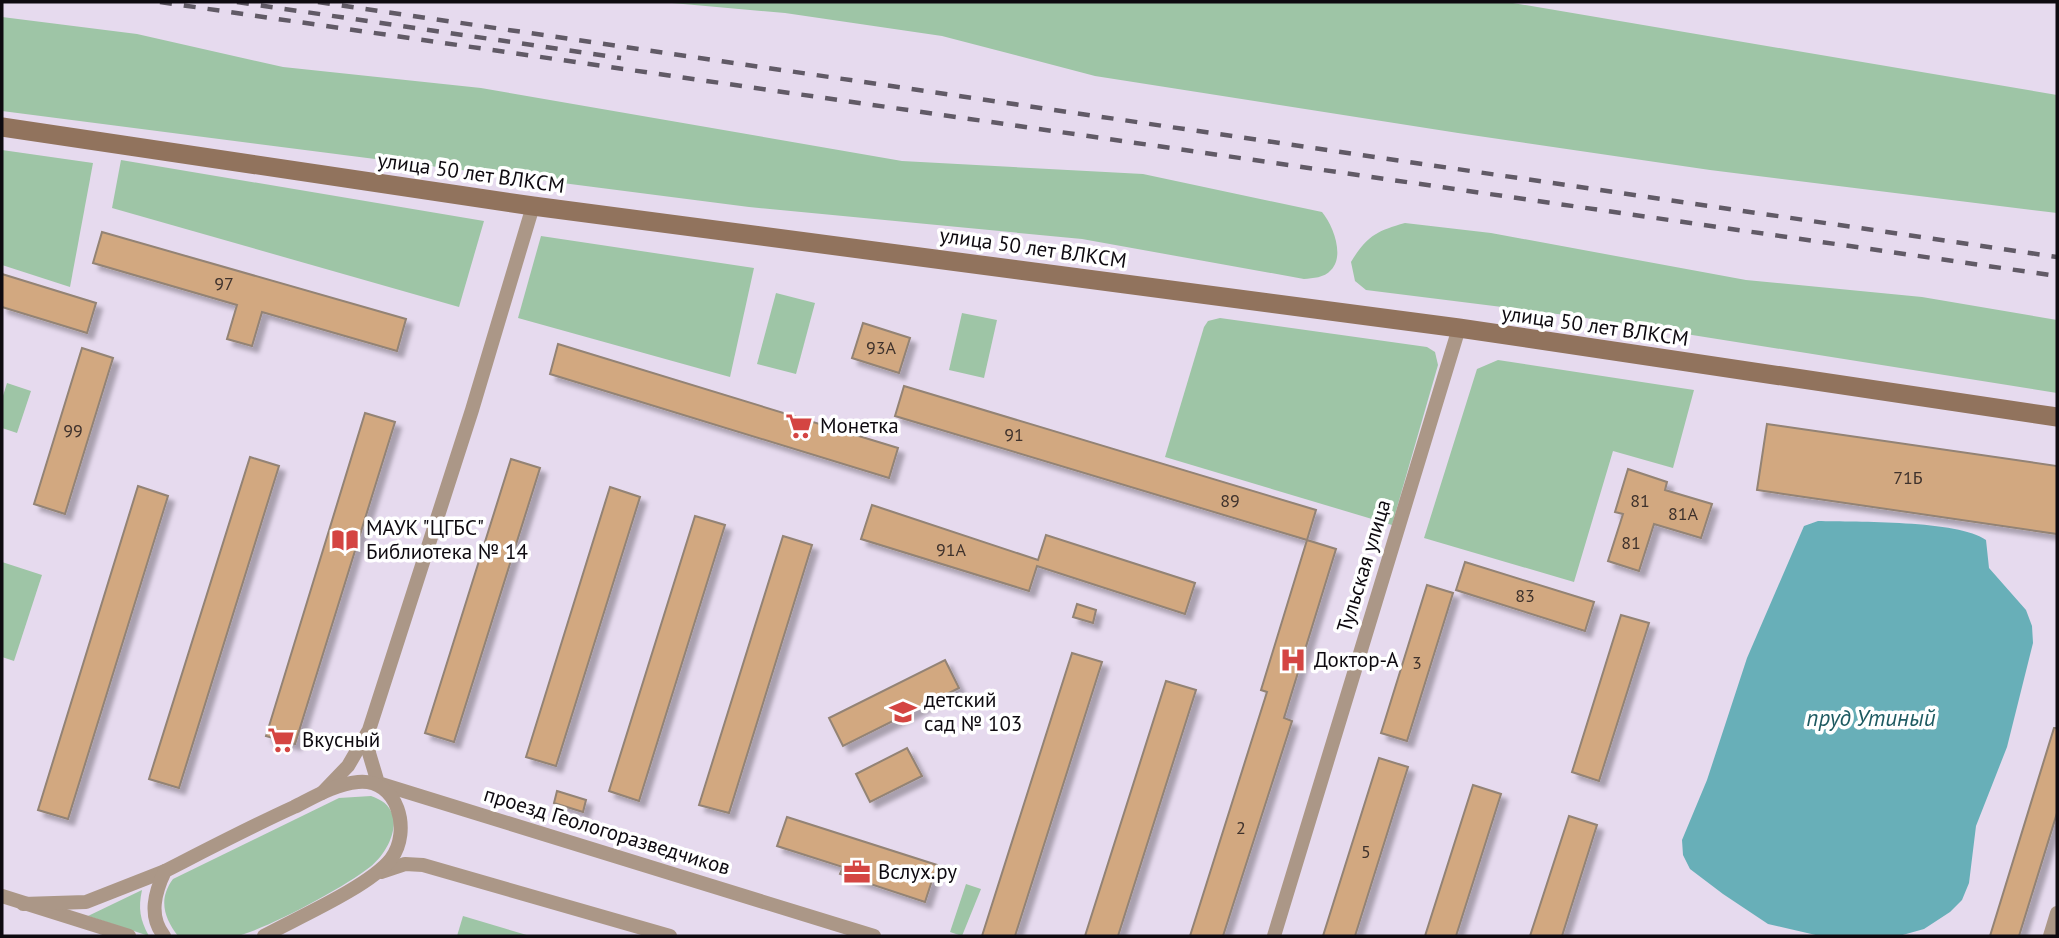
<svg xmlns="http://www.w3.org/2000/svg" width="2059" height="938" font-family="'PT Sans',sans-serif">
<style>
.green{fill:#9ec5a6}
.water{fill:#68afb8}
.building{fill:#d2a880;stroke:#938374;stroke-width:2;filter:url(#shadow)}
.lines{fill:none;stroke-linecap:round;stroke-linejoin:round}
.street{stroke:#ab9787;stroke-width:14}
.secondary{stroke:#91735d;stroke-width:19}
.rail{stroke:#615a66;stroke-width:4.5;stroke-dasharray:12 12;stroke-linecap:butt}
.labels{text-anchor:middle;stroke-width:7;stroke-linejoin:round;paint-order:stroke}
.number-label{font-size:18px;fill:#3f322c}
.street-label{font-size:21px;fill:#0e0a10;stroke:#fff}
.poi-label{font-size:21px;fill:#0e0a10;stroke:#fff;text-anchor:start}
.water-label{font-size:23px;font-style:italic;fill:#1e5a61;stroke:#fff}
</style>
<defs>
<filter id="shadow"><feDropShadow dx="6" dy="6" stdDeviation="2" flood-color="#0004"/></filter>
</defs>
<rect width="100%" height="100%" fill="#e6daee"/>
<g class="green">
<polygon points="661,2 1507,2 2057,95 2057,213 1710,170 1458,133 1095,76 942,36 785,13"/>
<path d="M2 17 137 34 283 67 481 88 902 161 1143 174 1322 212C1333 225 1345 256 1331 270 1324 278 1313 278 1304 279L1082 239 749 207 2 111Z"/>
<polygon points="2,150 93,163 70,287 2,265"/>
<polygon points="121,160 484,221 459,307 112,208"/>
<path d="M1405 223 1491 233 1746 280 1922 297 2057 320V393L1573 316 1366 290 1355 281 1351 262C1366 237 1376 231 1405 223Z"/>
<polygon points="541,236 754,268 730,377 518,318"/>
<polygon points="776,293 815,303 796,374 757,364"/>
<polygon points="962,313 997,320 984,378 949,370"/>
<polygon points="1220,318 1427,347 1435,352 1438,365 1392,525 1165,457 1204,327 1208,321"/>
<polygon points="1498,360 1694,390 1673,468 1613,451 1574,582 1424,538 1477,369"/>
<polygon points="7,383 31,391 17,433 2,428 2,399"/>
<polygon points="2,562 42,575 14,661 2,657"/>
<path d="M371 796C382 800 389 804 393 816 397 834 384 856 370 867 345 887 267 929 237 936 219 938 196 936 178 936 164 918 158 899 173 879L339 798Z"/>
<polygon points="966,884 981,889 962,936 950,932"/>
<path d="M142 890C138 908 140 920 149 936L88 916Z"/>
<polygon points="463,916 530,936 457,936"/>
</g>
<path class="water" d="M1818 521C1855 522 1959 520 1986 540L1989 568 2026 610 2032 626 2033 643 2007 747 1976 826 1969 883 1962 900 1950 912 1924 929 1899 936H1820L1768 924 1723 894 1690 869 1683 855 1682 840 1707 780 1747 658 1804 526Z"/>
<g class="building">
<polygon points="102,232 406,319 397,351 262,312 252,346 227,339 237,305 93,263"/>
<polygon points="2,274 96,303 87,333 2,307"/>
<polygon points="863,323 910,338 899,373 852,358"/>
<polygon points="558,344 898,448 889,478 550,374"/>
<polygon points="82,348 113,358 65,514 34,504"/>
<polygon points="904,386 1316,510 1307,540 1336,549 1284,718 1292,721 1223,936 1190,936 1267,692 1261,690 1307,540 895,416"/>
<polygon points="365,413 395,422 295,744 266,736"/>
<polygon points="1767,424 2057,466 2057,534 1757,490"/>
<polygon points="250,457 279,466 179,788 149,779"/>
<polygon points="511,459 540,468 454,742 425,733"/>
<polygon points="1628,469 1667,482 1665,490 1712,504 1701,538 1654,524 1639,571 1608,561 1623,514 1615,512"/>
<polygon points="138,486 168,496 68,819 38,810"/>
<polygon points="610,487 640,497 556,766 526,757"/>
<polygon points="872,505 1038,560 1046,535 1195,583 1185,614 1037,566 1029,591 861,539"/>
<polygon points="695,516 725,525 639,801 609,791"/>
<polygon points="783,536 812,545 729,813 699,805"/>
<polygon points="1465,562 1594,602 1585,631 1456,590"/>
<polygon points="1427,585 1453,593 1407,741 1381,733"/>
<polygon points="1077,604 1096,610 1093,623 1073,617"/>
<polygon points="1621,615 1649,623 1599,781 1572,772"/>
<polygon points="1072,653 1102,662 1015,936 982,936"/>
<polygon points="945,660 959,688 843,746 829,718"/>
<polygon points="1166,681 1196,690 1118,936 1085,936"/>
<polygon points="2054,728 2057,728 2057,813 2019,936 1990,936"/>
<polygon points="907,748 922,776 870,802 856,774"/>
<polygon points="1379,758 1408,767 1355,936 1323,936"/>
<polygon points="1473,785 1501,794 1456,936 1425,936"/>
<polygon points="557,791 586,800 583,812 554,803"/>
<polygon points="1569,816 1597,825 1562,936 1530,936"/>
<polygon points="787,817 937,865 925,902 840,874 843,867 777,846"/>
</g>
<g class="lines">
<g class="street">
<polyline points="369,732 369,753 378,783 874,936"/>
<polyline points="322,793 348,766 369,730 472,410 533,206"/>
<polyline points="381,872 405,864 423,865 670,936"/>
<polyline points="2,896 129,936"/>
<polyline points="23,904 86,902 165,871"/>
<path d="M164 936C148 916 155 892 165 871 208 849 250 827 294 807 314 797 335 784 358 782 398 778 412 831 391 859 370 886 297 918 264 936"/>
<polyline points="1274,936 1459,328"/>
<polyline points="2050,936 2057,913"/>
</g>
<polyline class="secondary" points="2,127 533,206 1459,328 2057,417"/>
<g class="rail">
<polyline points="160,2 2057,276"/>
<polyline points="237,2 621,58"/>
<polyline points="318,2 2057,257"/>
</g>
</g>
<defs>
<symbol id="supermarket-bare" viewBox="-9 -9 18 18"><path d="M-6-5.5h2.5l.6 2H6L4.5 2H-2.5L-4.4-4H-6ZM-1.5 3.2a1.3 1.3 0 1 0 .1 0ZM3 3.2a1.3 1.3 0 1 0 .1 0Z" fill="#d44542" stroke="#fff" stroke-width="2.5" paint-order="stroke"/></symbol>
<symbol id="library-bare" viewBox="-9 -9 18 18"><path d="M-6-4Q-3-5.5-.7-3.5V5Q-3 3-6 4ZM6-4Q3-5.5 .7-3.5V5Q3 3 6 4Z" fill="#d44542" stroke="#fff" stroke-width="2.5" paint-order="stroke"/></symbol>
<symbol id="hospital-bare" viewBox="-9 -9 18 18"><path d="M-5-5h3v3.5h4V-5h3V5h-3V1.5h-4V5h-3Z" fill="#d44542" stroke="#fff" stroke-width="2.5" paint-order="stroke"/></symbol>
<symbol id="school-bare" viewBox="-9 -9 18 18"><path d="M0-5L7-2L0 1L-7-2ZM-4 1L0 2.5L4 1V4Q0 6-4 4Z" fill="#d44542" stroke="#fff" stroke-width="2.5" paint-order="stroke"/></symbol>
<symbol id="office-bare" viewBox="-9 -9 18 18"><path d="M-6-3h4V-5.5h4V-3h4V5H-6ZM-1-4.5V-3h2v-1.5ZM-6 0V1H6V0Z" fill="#d44542" stroke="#fff" stroke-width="2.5" paint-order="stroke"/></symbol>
</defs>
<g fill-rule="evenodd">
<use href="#supermarket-bare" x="780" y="407" width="38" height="38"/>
<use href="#library-bare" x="326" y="521" width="38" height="38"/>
<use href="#hospital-bare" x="1274" y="641" width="38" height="38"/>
<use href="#school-bare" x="884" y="693" width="38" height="38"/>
<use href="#supermarket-bare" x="262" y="721" width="38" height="38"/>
<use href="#office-bare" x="838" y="853" width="38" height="38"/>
</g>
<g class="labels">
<g class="number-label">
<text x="224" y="290">97</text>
<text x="881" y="354">93А</text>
<text x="73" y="437">99</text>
<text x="1014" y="441">91</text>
<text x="1908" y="484">71Б</text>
<text x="1230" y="507">89</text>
<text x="1640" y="507">81</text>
<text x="1683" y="520">81А</text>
<text x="1631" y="549">81</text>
<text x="951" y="556">91А</text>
<text x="1525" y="602">83</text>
<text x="1417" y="669">3</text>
<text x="1241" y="834">2</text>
<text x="1366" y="858">5</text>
</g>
<g class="street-label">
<text transform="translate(471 173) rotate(8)" y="7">улица 50 лет ВЛКСМ</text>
<text transform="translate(1033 248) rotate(8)" y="7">улица 50 лет ВЛКСМ</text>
<text transform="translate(1595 326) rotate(8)" y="7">улица 50 лет ВЛКСМ</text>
<text transform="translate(1364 566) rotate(-73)" y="7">Тульская улица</text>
<text transform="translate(607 831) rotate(17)" y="7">проезд Геологоразведчиков</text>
</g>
<g class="poi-label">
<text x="820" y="433">Монетка</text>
<text x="366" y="535">МАУК "ЦГБС"<tspan x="366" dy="24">Библиотека № 14</tspan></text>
<text x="1314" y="667">Доктор-А</text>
<text x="924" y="707">детский<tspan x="924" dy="24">сад № 103</tspan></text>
<text x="302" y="747">Вкусный</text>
<text x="878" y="879">Вслух.ру</text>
</g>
<g class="water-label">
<text x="1871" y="726">пруд Утиный</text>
</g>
</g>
<rect width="2059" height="938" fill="none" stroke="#0e0a10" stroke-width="7"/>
</svg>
